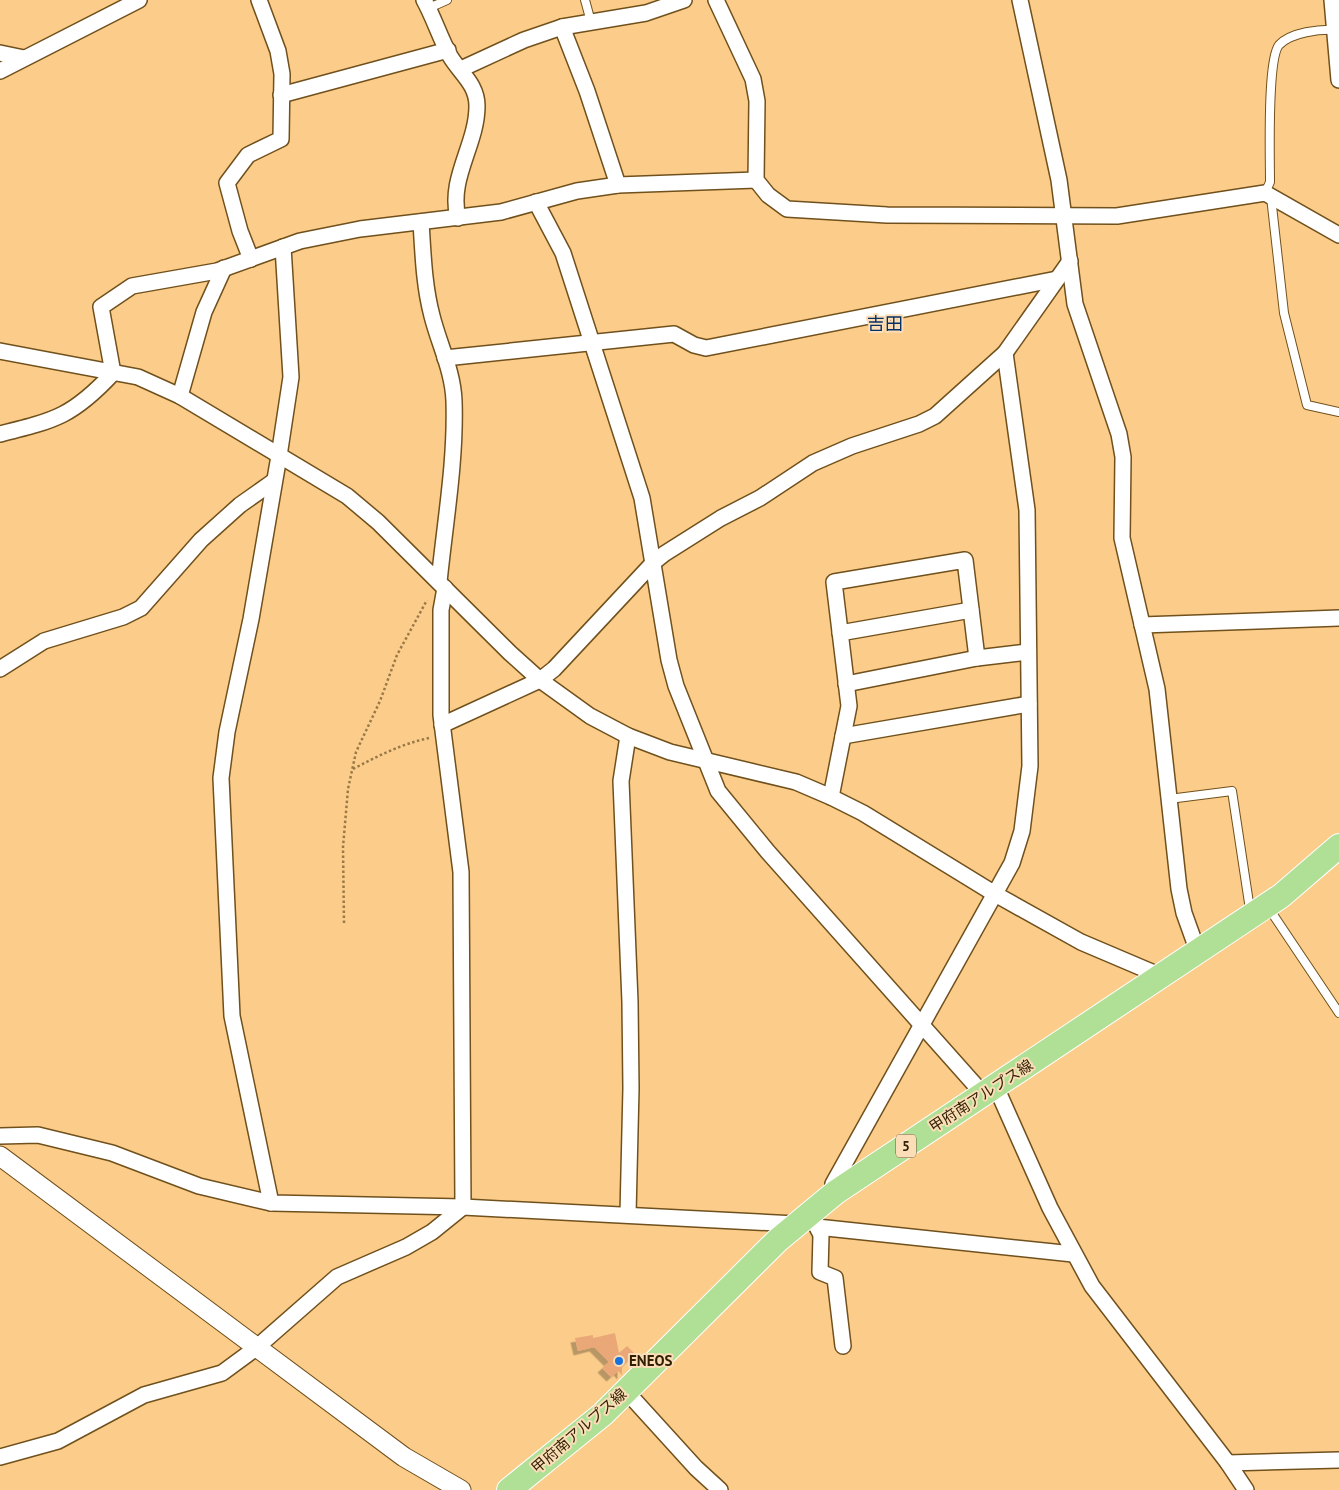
<svg xmlns="http://www.w3.org/2000/svg" width="1339" height="1490" font-family="'PT Sans','Noto Sans JP',sans-serif">
<style>
.building{fill:#eaa879;filter:url(#shadow)}
.lines{fill:none;stroke-linecap:round;stroke-linejoin:round}
.service-casing{stroke:#70501c;stroke-width:10}
.minor-casing{stroke:#70501c;stroke-width:18}
.tertiary-casing{stroke:#70501c;stroke-width:21}
.primary-casing{stroke:#fff;stroke-width:26}
.path{stroke:#997948;stroke-width:2.5;stroke-dasharray:2.5 2.5;stroke-linecap:butt}
.service{stroke:#fff;stroke-width:8}
.minor{stroke:#fff;stroke-width:15}
.tertiary{stroke:#fff;stroke-width:19}
.primary{stroke:#b0df96;stroke-width:24}
.poi-dot{fill:#1772db;stroke:#fbdeb7;stroke-width:2}
.labels{text-anchor:middle;stroke-width:4;stroke-linejoin:round;paint-order:stroke}
.shield{fill:#fbdeb7;stroke:#6d5838;stroke-width:1}
.shield-label{font-size:14px;font-weight:bold;fill:#301f02}
.street-label{font-size:15px;fill:#301f02;stroke:#fbdeb7}
.poi-label{font-size:15px;font-weight:bold;fill:#301f02;stroke:#fbdeb7;text-anchor:start}
.quarter-label{font-size:18px;fill:#063063;stroke:#fbdeb7}
</style>
<defs>
<filter id="shadow"><feDropShadow dx="-4.5" dy="4.5" stdDeviation="0" flood-color="#0004"/></filter>
</defs>
<rect width="100%" height="100%" fill="#fccd8a"/>
<polygon class="building" points="615,1333 619,1353 627,1346 635,1354 622,1367 622,1375 618,1371 611,1377 602,1368 609,1362 594,1347 578,1351 575,1338 593,1335 593,1338"/>
<g class="lines">
<defs>
<g id="service">
<polyline points="585,0 591,22"/>
<polyline points="429,8 447,0"/>
<path d="M1265 193 1270 182C1270 157 1267 60 1279 45 1291 32 1320 29 1337 30"/>
<polyline points="1271,197 1284,313 1307,405 1339,412"/>
<polyline points="1169,799 1232,791 1249,903 1255,911"/>
<polyline points="1268,907 1339,1013"/>
</g>
<g id="minor">
<path d="M424 0C434 18 440 38 450 56 460 73 477 84 477 106 477 145 448 178 458 218"/>
<polyline points="716,0 753,79 757,101 756,180 768,195 787,209 887,215 1117,216 1265,193 1339,235"/>
<polyline points="1020,0 1059,180 1075,304 1119,434 1123,457 1122,538 1157,689 1179,889 1184,913 1198,952"/>
<polyline points="1332,0 1339,80"/>
<polyline points="562,27 587,91 618,185"/>
<polyline points="0,53 24,58"/>
<polyline points="461,69 524,40 562,27 646,13 684,0"/>
<polyline points="0,71 139,0"/>
<polyline points="281,95 448,50"/>
<polyline points="536,202 563,253 642,498 669,660 676,686 718,791 768,852 984,1095"/>
<path d="M421 222C423 254 424 286 432 316 439 344 453 371 454 401 456 461 445 522 439 582"/>
<polyline points="251,259 240,231 227,183 248,155 281,139 282,74 278,51 259,0"/>
<polyline points="0,351 138,377 180,396 347,496 378,522 510,653 540,680 590,716 628,736 670,752 796,782 831,797 863,813 995,894 1081,942 1161,976"/>
<polyline points="445,358 674,334 694,345 706,348 1057,279"/>
<polyline points="180,396 204,312 224,268"/>
<path d="M0 434C56 420 73 416 113 373L101 307 132 286 217 271 300 241 360 229 501 212 577 191 618 185 756 180"/>
<polyline points="1142,625 1339,618"/>
<polyline points="840,633 971,610"/>
<polyline points="0,669 44,641 123,617 141,608 201,540 240,505 274,481"/>
<polyline points="846,684 977,658 1028,652"/>
<polyline points="442,725 540,680 554,669 654,562 664,554 721,518 760,498 813,463 852,446 919,424 935,416 1005,353 1070,261"/>
<polyline points="843,736 1029,704"/>
<polyline points="831,797 849,706 834,582 965,560 977,658"/>
<polyline points="996,1087 1050,1208 1092,1286 1228,1463 1246,1490"/>
<polyline points="0,1136 38,1135 112,1153 199,1186 271,1203 463,1207 796,1224"/>
<polyline points="836,1192 833,1184 1012,863 1022,831 1030,766 1027,510 1005,353"/>
<polyline points="271,1203 232,1016 221,778 227,732 251,619 279,456 291,377 283,247"/>
<polyline points="628,1214 631,1088 630,1002 621,781 628,736"/>
<polyline points="814,1221 821,1235 820,1272 835,1278 843,1346"/>
<polyline points="817,1227 1073,1254"/>
<polyline points="626,1391 696,1468 720,1490"/>
<polyline points="0,1457 58,1441 144,1395 222,1373 256,1348 337,1277 406,1247 432,1232 463,1207 461,872 441,715 441,610 445,588"/>
<polyline points="1228,1463 1339,1460"/>
</g>
<polyline id="tertiary" points="0,1156 404,1457 461,1490"/>
<polyline id="primary" points="509,1490 603,1414 778,1240 836,1192 1281,896 1339,846"/>
</defs>
<use href="#service" class="service-casing"/>
<use href="#minor" class="minor-casing"/>
<use href="#tertiary" class="tertiary-casing"/>
<use href="#primary" class="primary-casing"/>
<g class="path">
<path d="M353 769C378 756 401 744 429 738"/>
<polyline points="344,923 343,847 348,789 356,752 380,701 397,655 427,600"/>
</g>
<use href="#service" class="service"/>
<use href="#minor" class="minor"/>
<use href="#tertiary" class="tertiary"/>
<use href="#primary" class="primary"/>
</g>
<circle class="poi-dot" cx="619" cy="1361" r="5"/>
<g class="labels">
<rect class="shield" x="896" y="1134.5" width="20" height="23" rx="4"/>
<g class="shield-label">
<text x="906" y="1151">5</text>
</g>
<g class="street-label">
<text transform="translate(981 1096) rotate(-33)" y="5">甲府南アルプス線</text>
<text transform="translate(579 1431) rotate(-41)" y="5">甲府南アルプス線</text>
</g>
<g class="poi-label">
<text x="629" y="1366">ENEOS</text>
</g>
<g class="quarter-label">
<text x="885" y="330">吉田</text>
</g>
</g>
</svg>
